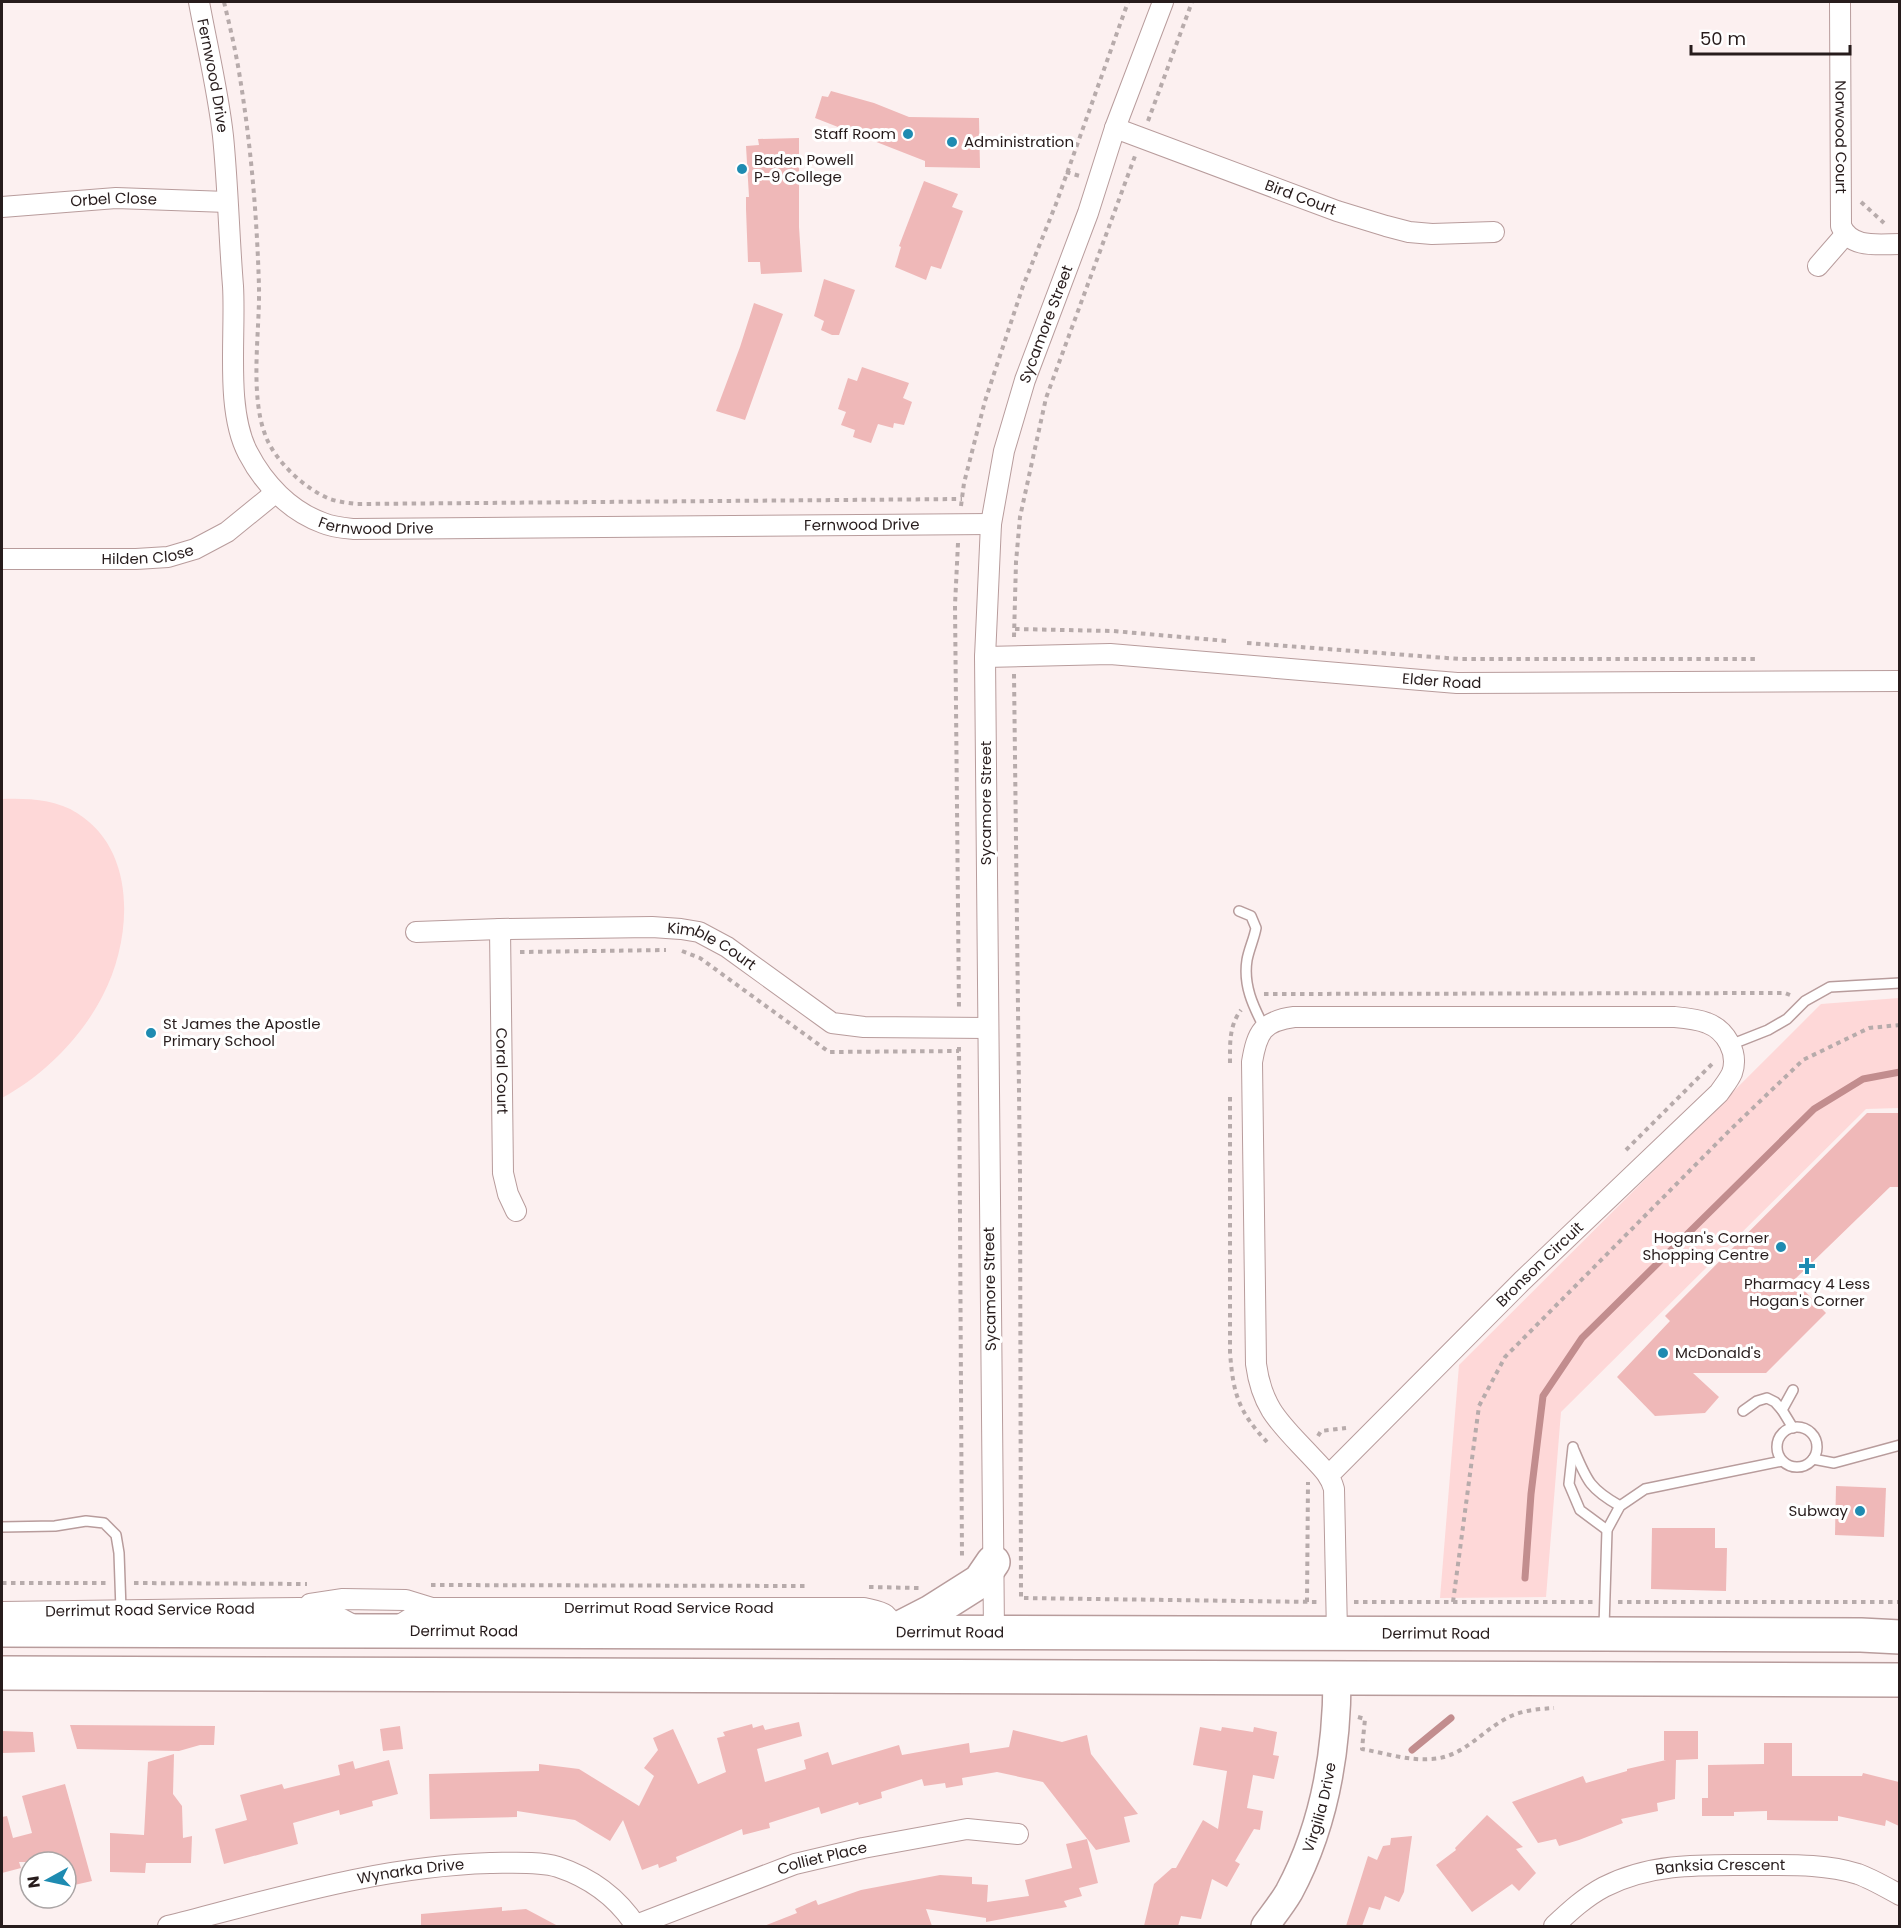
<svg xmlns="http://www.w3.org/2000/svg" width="1901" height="1928" font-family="Poppins,sans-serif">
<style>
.green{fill:#fed8d8}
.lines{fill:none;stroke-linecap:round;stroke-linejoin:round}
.stream{stroke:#c28d8e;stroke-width:7}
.building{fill:#efb8b8}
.lane-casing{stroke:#b89c9c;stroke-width:12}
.street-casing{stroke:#b89c9c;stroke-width:22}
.secondary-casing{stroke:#b89c9c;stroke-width:30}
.highway-casing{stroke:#b89c9c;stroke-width:36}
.path{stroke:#b7abab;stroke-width:4;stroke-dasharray:4.5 4.5;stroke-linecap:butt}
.lane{stroke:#fff;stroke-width:9}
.street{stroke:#fff;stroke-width:20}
.secondary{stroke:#fff;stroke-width:27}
.highway{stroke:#fff;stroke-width:33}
.poi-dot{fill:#1e8bb1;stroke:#fff;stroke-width:2}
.labels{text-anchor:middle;stroke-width:6;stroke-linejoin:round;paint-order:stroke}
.street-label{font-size:15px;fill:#271c1c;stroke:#fff}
.poi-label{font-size:15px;fill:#271c1c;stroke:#fff;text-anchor:start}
</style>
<rect width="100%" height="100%" fill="#fcf0f0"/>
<g class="green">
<path d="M2 799C26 798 56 799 77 813 138 851 132 939 103 995 82 1037 43 1076 2 1098Z"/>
<polygon points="1899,998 1899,1108 1866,1109 1561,1412 1546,1597 1440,1598 1459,1365 1821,1004"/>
</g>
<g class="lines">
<g class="stream">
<polyline points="1525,1578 1531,1494 1543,1396 1582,1338 1814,1109 1863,1079 1900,1072"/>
<polyline points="1412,1750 1451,1718"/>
</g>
</g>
<g class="building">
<polygon points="831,91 874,103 909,117 979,118 980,168 925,167 925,161 815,118 822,96 828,97"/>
<polygon points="799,138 799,227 802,272 761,274 760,262 748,262 746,209 746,197 749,197 746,146 759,145 758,139"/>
<polygon points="924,181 958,194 952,207 963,211 941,269 931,266 926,280 895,267 901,247 899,246"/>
<polygon points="824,279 855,290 839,335 832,335 821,330 824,321 814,316"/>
<polygon points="754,303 783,314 745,420 716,411 740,347"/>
<polygon points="862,367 909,383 903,398 912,402 904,425 894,423 893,428 878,424 871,443 853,437 855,430 841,425 846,412 838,409 848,378 857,381"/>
<polygon points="1867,1113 1899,1113 1899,1187 1890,1187 1794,1280 1826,1313 1766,1373 1693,1373 1719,1397 1705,1413 1655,1416 1617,1377 1670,1321 1665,1316"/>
<polygon points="1836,1486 1886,1488 1884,1537 1835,1535"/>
<polygon points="1652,1528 1715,1528 1715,1548 1727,1548 1726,1591 1651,1589"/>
<polygon points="799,1722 802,1736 757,1749 765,1782 806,1769 804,1760 828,1752 832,1765 899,1745 902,1755 969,1743 970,1753 1009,1747 1013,1730 1062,1742 1087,1735 1091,1754 1138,1814 1124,1817 1130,1842 1096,1850 1043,1782 997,1772 962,1778 963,1785 946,1788 945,1783 924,1786 922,1779 881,1792 882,1798 859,1805 858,1802 821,1814 819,1807 769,1823 770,1828 743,1835 742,1829 676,1857 677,1861 659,1868 658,1864 642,1870 623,1820 610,1841 575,1820 517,1811 517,1817 430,1819 429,1774 539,1771 539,1764 579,1769 639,1806 654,1776 644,1768 658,1750 653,1738 673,1729 698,1784 726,1772 717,1738 725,1736 723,1732 752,1724 753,1728 763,1725 765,1730"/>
<polygon points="70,1725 215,1726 214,1745 200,1745 179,1751 77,1749"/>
<polygon points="400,1726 403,1749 383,1751 380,1729"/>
<polygon points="1200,1727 1221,1731 1222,1727 1253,1732 1254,1727 1277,1732 1273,1755 1279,1756 1274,1779 1253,1775 1247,1808 1263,1811 1260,1830 1254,1829 1235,1861 1240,1864 1227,1887 1212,1879 1201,1919 1181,1916 1178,1926 1144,1926 1154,1884 1172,1868 1176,1868 1203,1820 1218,1829 1227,1771 1193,1765"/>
<polygon points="2,1731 33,1732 35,1752 2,1753"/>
<polygon points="1664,1731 1698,1731 1698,1759 1676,1760 1675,1799 1657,1803 1658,1811 1621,1819 1623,1823 1579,1840 1559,1846 1556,1839 1538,1843 1512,1802 1583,1776 1586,1783 1627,1771 1627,1769 1666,1760 1664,1760"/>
<polygon points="1764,1743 1792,1743 1792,1776 1862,1776 1863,1773 1899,1782 1899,1826 1886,1820 1885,1826 1838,1816 1838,1821 1767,1820 1767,1811 1734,1812 1734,1816 1702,1816 1702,1798 1708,1798 1708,1765 1764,1764"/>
<polygon points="174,1754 173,1794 182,1806 183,1838 192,1836 191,1863 146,1863 145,1873 110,1872 110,1833 144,1835 148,1762"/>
<polygon points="389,1760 398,1794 372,1801 373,1806 340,1815 339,1810 293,1823 298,1844 224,1864 215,1829 247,1820 240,1795 282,1784 284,1789 340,1775 338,1765 353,1761 355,1769"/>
<polygon points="65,1784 92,1881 70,1886 66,1871 66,1862 19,1862 21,1868 2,1873 2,1817 7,1816 13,1838 32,1833 22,1796"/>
<polygon points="1487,1815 1523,1847 1516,1849 1536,1873 1519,1891 1512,1884 1472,1912 1436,1865 1456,1850 1455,1848"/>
<polygon points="1412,1836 1404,1892 1399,1902 1385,1896 1380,1910 1369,1907 1362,1926 1346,1926 1368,1856 1377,1860 1383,1846 1390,1845 1391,1838"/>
<polygon points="1087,1839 1098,1883 1079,1888 1082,1896 1064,1901 1067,1907 986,1922 986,1918 926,1909 932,1926 764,1926 797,1913 795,1909 816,1900 818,1905 861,1890 940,1875 972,1877 972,1884 988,1885 987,1902 1029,1896 1025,1880 1072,1868 1066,1844"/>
<polygon points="502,1907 502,1911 526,1909 558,1926 421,1926 421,1914"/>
</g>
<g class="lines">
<defs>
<g id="lane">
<path d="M1239 911 1251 916 1256 928C1254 939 1249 949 1247 960 1243 985 1253 1006 1264 1027"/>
<polyline points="1730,1045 1768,1030 1787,1019 1805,1001 1830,987 1900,983"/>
<polyline points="1743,1411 1757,1401 1767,1398 1775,1402 1782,1410"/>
<circle cx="1797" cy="1447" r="20"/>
<polyline points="1793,1428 1782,1410 1793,1390"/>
<polyline points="1573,1447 1569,1484 1580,1510 1607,1530"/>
<path d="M1574 1450C1587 1481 1590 1489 1620 1506"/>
<polyline points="1813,1459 1834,1463 1900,1445"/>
<polyline points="2,1527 55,1526 86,1521 104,1523 116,1535 119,1553 121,1610"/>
<polyline points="1604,1627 1607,1530 1620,1506 1645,1489 1782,1461"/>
</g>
<g id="street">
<path id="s1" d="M199 2C207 46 218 91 223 136 228 186 229 237 233 286 236 335 225 410 248 453 264 484 290 511 323 523 332 527 344 528 354 529L991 524"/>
<path id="s2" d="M1840 2 1841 226C1851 249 1878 244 1900 244"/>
<path id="s3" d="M1115 128 1337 211 1386 226 1409 232 1432 234 1494 232"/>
<path id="s4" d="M2 207 116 198 227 202"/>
<polyline points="1818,266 1845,235"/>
<path id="s5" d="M2 559H136L168 557 195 549 227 532 275 493"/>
<path id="s6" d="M985 657 1110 654 1457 683 1900 681"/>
<path id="s7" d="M500 929 503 1173 508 1194 516 1211"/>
<path id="s8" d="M416 932 500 929 652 927 681 929 699 932 727 947 832 1023 864 1027 988 1028"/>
<path id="s9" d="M1329 1475 1522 1281 1719 1093C1723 1087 1729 1080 1732 1073 1739 1053 1726 1030 1707 1023 1697 1019 1685 1018 1674 1017H1294C1263 1021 1257 1032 1252 1062L1256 1364C1262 1409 1281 1424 1310 1455 1320 1466 1330 1474 1334 1489L1337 1633"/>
<polyline points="310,1604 343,1599 406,1600 432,1608"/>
<path id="s10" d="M2 1612 299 1608 327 1611 355 1626"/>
<path id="s11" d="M395 1628 411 1618 432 1608H864C882 1612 891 1612 892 1632"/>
<path id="s12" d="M994 1633 985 657 991 524 1004 451 1025 380 1088 213 1115 128 1163 2"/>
<path id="s13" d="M636 1925 795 1864 863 1848 967 1829 1018 1834"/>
<path id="s14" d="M168 1926C274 1899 380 1866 490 1863 510 1863 539 1861 558 1867 591 1878 617 1897 636 1926"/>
<path id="s15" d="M1554 1926C1569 1912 1585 1897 1604 1887 1653 1862 1705 1865 1758 1865 1791 1865 1826 1864 1858 1874 1872 1879 1887 1888 1900 1895"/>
</g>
<g id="secondary">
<path id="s16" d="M1265 1926C1273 1915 1282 1904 1289 1892 1324 1827 1337 1752 1337 1678"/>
</g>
<g id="highway">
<path id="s17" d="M2 1630 1603 1634 1861 1635 1900 1637"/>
<polyline points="896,1630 931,1612 980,1581 993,1562"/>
<polyline points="2,1673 1900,1680"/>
</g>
</defs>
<use href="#lane" class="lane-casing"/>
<use href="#street" class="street-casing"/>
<use href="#secondary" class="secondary-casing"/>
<use href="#highway" class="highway-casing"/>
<g class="path">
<path d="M224 2C230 27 236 52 240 78 251 146 257 217 259 287 260 331 249 395 266 437 276 462 305 489 330 499 339 502 348 503 357 504L962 499"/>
<polyline points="1148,121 1192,2"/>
<polyline points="1066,172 1080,176"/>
<polyline points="1861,202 1884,223"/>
<polyline points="961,506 964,483 985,401 1023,286 1056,204 1128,2"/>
<polyline points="958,543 955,605 959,1010"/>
<polyline points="1015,629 1113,631 1227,641"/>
<polyline points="1014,637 1016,562 1020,517 1046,398 1135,156"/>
<polyline points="1247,643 1460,659 1758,659"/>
<polyline points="1014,674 1020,1175 1021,1598 1317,1602"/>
<polyline points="682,951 700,958 829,1052 959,1051"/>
<polyline points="520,952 666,950"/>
<polyline points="1264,994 1785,993 1790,995"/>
<polyline points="959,1047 962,1559"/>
<path d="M1230 1063C1230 1043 1229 1026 1241 1010"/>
<path d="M1230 1097V1352C1233 1393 1238 1411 1267 1442"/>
<polyline points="1626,1150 1714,1062"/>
<polyline points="1318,1436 1321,1431 1346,1428"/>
<polyline points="2,1583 106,1583"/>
<polyline points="134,1583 307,1584"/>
<polyline points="431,1585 805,1586"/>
<polyline points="869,1587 919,1588"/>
<polyline points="1307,1602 1308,1482"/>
<polyline points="1354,1602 1593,1602"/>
<polyline points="1453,1602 1479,1406 1505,1357 1730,1130 1803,1060 1869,1028 1900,1025"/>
<polyline points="1618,1602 1900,1602"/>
<path d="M1358 1717 1365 1719 1362 1749C1384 1753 1409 1761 1431 1759 1463 1758 1482 1730 1509 1717 1523 1710 1539 1709 1554 1708"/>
</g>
<use href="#lane" class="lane"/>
<use href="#street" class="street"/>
<use href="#secondary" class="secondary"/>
<use href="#highway" class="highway"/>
</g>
<g class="poi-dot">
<circle cx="908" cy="134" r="6"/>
<circle cx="952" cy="142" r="6"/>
<circle cx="742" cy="169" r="6"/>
<circle cx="151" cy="1033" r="6"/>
<circle cx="1781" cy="1247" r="6"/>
<path d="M1804 1257h6v6h6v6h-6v6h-6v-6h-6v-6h6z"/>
<circle cx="1663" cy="1353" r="6"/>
<circle cx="1860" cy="1511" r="6"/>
</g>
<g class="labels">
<g class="street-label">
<text dy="5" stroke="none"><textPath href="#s1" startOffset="75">Fernwood Drive</textPath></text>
<text dy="5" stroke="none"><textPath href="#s2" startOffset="135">Norwood Court</textPath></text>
<text dy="5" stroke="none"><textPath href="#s3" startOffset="198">Bird Court</textPath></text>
<text dy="5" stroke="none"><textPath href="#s4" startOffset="112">Orbel Close</textPath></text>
<text dy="5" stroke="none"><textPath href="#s12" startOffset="1317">Sycamore Street</textPath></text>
<text dy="5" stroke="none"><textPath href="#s1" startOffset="614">Fernwood Drive</textPath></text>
<text dy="5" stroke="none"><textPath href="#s1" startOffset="1100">Fernwood Drive</textPath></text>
<text dy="5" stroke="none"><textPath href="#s5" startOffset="146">Hilden Close</textPath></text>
<text dy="5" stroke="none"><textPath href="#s6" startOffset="458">Elder Road</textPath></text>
<text transform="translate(986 803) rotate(-90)" y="5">Sycamore Street</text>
<text dy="5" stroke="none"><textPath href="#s8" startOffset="300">Kimble Court</textPath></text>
<text dy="5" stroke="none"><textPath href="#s7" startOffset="142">Coral Court</textPath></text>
<text dy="5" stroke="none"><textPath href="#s9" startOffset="298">Bronson Circuit</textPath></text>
<text transform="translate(990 1289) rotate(-91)" y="5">Sycamore Street</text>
<text dy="5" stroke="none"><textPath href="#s11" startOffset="279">Derrimut Road Service Road</textPath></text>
<text dy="5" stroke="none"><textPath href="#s10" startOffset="148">Derrimut Road Service Road</textPath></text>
<text dy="5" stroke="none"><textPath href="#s17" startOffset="462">Derrimut Road</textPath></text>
<text dy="5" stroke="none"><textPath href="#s17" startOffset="948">Derrimut Road</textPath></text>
<text dy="5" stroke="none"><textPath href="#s17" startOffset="1434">Derrimut Road</textPath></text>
<text dy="5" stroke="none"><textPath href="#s16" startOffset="132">Virgilia Drive</textPath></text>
<text dy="5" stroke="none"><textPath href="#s13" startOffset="198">Colliet Place</textPath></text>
<text dy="5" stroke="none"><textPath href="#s15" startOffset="183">Banksia Crescent</textPath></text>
<text dy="5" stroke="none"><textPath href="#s14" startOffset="249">Wynarka Drive</textPath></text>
</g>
<g class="poi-label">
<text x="896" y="139" text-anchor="end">Staff Room</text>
<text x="964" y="147">Administration</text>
<text x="754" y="165">Baden Powell<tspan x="754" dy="17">P-9 College</tspan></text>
<text x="163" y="1029">St James the Apostle<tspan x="163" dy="17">Primary School</tspan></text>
<text x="1769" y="1243" text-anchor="end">Hogan's Corner<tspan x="1769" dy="17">Shopping Centre</tspan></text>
<text x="1807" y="1289" text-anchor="middle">Pharmacy 4 Less<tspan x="1807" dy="17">Hogan's Corner</tspan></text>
<text x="1675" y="1358">McDonald's</text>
<text x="1848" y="1516" text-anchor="end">Subway</text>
</g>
</g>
<rect width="1901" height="1928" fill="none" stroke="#271c1c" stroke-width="6"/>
<g transform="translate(48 1880) rotate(262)"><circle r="28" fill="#ffffff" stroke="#a9a4a4" stroke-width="1.5"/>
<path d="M0-4.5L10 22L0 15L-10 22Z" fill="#1e8bb1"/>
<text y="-9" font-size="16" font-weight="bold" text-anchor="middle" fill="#271c1c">N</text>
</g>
<path d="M1691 45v9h159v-9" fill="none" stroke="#271c1c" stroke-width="3"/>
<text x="1700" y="45" font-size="18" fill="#271c1c" stroke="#ffffff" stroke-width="4.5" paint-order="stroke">50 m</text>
</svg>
